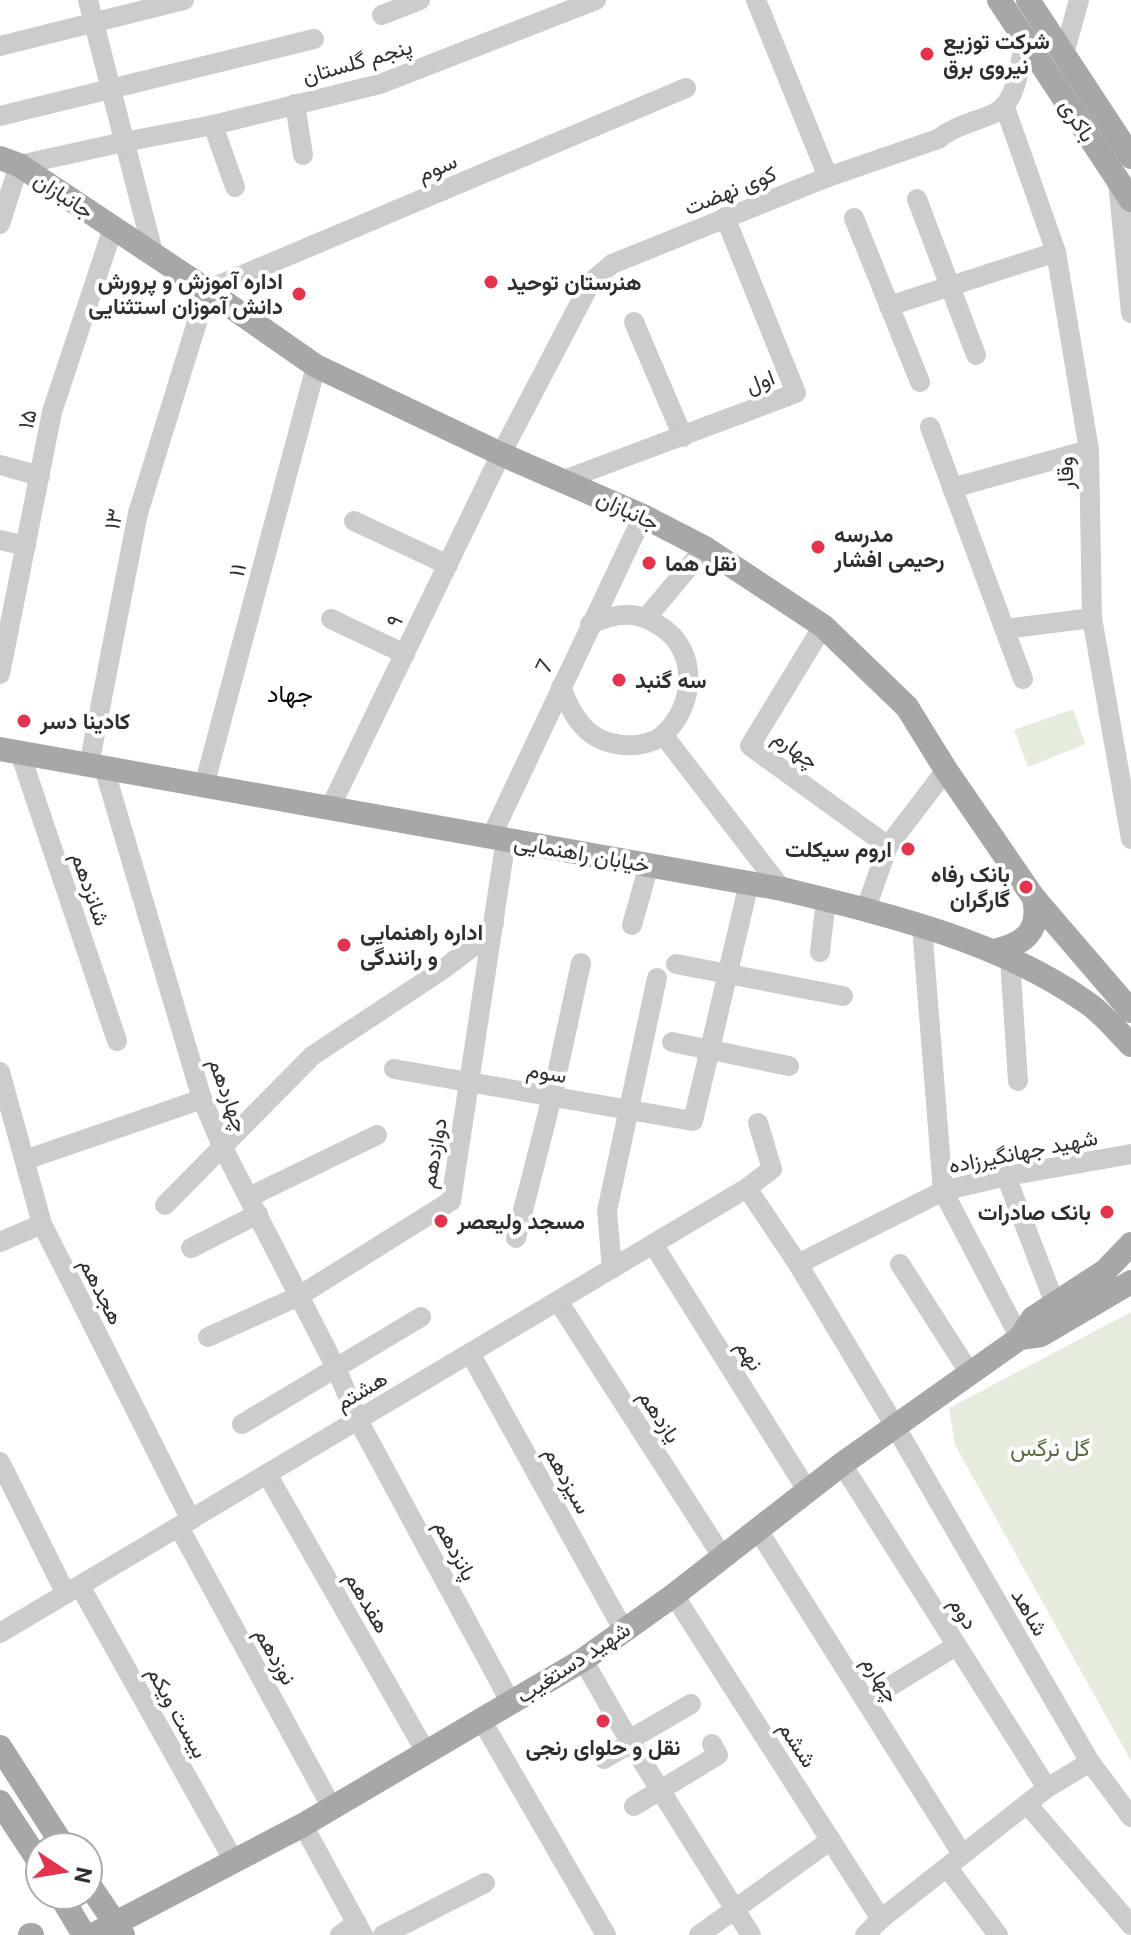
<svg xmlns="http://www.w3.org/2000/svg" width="1131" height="1935" font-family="Roboto,Vazirmatn,sans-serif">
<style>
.green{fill:#e6ecdd}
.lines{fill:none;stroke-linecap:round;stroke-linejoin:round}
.minor{stroke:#ccc;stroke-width:20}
.major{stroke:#a7a7a7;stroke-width:24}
.poi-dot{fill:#e4334d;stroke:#fff;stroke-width:3}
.labels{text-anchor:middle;stroke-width:8;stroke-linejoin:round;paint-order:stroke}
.poi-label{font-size:22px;font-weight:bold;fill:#2f2f2f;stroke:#fff;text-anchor:start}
.street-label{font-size:22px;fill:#2f2f2f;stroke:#fff}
.park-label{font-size:22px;fill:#556a3c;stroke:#fff}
.neighbourhood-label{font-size:24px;fill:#000;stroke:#fff}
</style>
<rect width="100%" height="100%" fill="#fff"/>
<g class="green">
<polygon points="1073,709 1085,744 1028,767 1014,730"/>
<polygon points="1131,1312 1131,1761 955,1445 949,1408"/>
</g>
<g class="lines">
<g class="minor">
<polyline points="88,0 154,256"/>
<polyline points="756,0 828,177"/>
<polyline points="382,15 420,0"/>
<polyline points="0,46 184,0"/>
<polyline points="1064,54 1079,0"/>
<polyline points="295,104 303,155"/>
<polyline points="1007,113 1056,252 1089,450 1092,618 1131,839"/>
<polyline points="0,116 314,39"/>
<polyline points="213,125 235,187"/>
<polyline points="1118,182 1131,313"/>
<polyline points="917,199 976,355"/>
<polyline points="854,218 920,382"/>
<polyline points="0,224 19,165 124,142 213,125 380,84 596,0"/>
<polyline points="889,306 1056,252"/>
<polyline points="634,322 683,437"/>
<polyline points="930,427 1023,679"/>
<polyline points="0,465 40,476"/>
<polyline points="564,480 796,393 725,217"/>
<polyline points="952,488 1089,450"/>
<polyline points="354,521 448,565"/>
<polyline points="0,540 26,546"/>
<polyline points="646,618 705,548"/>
<polyline points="331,619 405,654"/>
<polyline points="823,626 750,746 888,846"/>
<polyline points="1005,629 1092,618"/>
<polyline points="0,674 52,412 113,228"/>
<path d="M561 687C575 724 593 748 637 745 646 744 659 740 665 733 696 704 698 649 660 626 636 610 616 613 590 624"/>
<polyline points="664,736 782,889"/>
<polyline points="20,753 117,1041"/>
<polyline points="89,765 138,513 207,290 686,88"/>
<polyline points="104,768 202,1099 223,1148 336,1368 358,1420 511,1703"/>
<polyline points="204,786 316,366"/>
<path d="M330 808 501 454 591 282 612 264 828 177 938 139C956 125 975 122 995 113 1018 102 1020 61 1025 39L1033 33"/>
<polyline points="491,837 643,516"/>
<polyline points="865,911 888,846 946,770"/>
<polyline points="632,925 649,865"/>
<polyline points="922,927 943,1191 1020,1338"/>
<polyline points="820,952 826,899"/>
<polyline points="1010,959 1018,1081"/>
<polyline points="676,964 843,996"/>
<polyline points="672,1042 789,1066"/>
<polyline points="394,1069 693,1121 749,883"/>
<polyline points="0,1072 42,1224 191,1520"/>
<polyline points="25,1160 202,1099"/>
<polyline points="1006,1176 1055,1304"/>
<polyline points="747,1188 798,1264 895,1426 1090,1762 1131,1817"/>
<polyline points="249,1197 377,1135"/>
<polyline points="165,1205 312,1056 442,970 483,939 494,923"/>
<polyline points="516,1238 552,1097 581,963"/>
<polyline points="0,1242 42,1224"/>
<polyline points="653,1244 807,1490"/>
<polyline points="191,1248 258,1214"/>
<polyline points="798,1264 943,1191 1006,1176 1131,1154"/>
<polyline points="900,1264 969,1372"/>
<polyline points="612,1269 607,1211 657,978"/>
<polyline points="558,1301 722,1556"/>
<polyline points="208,1337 299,1296 451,1201 506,839"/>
<polyline points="470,1353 624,1631"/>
<polyline points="242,1424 421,1317"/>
<polyline points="0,1462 66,1594"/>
<polyline points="842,1464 1047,1788"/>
<polyline points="267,1474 427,1754"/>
<polyline points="179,1527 332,1808"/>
<polyline points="758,1530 962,1854"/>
<polyline points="80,1586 234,1861"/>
<polyline points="674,1595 881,1919"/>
<polyline points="0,1633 747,1188 772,1169 758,1123"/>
<polyline points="583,1660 629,1740 751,1935"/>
<polyline points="866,1701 956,1646"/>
<polyline points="481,1719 606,1935"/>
<polyline points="629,1740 691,1704"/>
<polyline points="604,1759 631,1743"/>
<polyline points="1027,1804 1131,1925"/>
<polyline points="634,1806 718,1755 712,1744"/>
<polyline points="303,1825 363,1935"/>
<polyline points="947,1867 998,1935"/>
<polyline points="340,1935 357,1923"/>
<polyline points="383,1935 485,1883"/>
<polyline points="699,1935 831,1840"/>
<polyline points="865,1935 881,1919 1047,1788 1090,1762"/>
</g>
<g class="major">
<polyline points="999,0 1131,200"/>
<polyline points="1028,0 1131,157"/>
<polyline points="0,158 19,165 207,290 316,366 501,454 643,516 705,548 823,626 907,707 946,770 1034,898 1131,1011"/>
<path d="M0 749 782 889C885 914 998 940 1086 1002 1103 1013 1117 1031 1131 1045"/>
<path d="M994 951C1024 944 1041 932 1034 898"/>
<polyline points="1020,1338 1041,1335 1131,1282"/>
<polyline points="0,1747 64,1847"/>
<polyline points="0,1802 40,1863"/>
<polyline points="88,1883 123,1935"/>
<polyline points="60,1895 84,1935"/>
<polyline points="30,1935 32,1935"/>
<polyline points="93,1935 303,1825 583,1660 674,1595 842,1464 1020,1338 1033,1318 1105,1271 1131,1244"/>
</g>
</g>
<g class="poi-dot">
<circle cx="927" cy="54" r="8"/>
<circle cx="491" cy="282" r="8"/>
<circle cx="299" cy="294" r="8"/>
<circle cx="818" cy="547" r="8"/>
<circle cx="649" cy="563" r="8"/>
<circle cx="619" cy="680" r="8"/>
<circle cx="24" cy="721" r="8"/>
<circle cx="908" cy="849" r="8"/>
<circle cx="1026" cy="887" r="8"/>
<circle cx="344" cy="945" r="8"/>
<circle cx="1107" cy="1212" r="8"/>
<circle cx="441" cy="1221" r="8"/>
<circle cx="603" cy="1721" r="8"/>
</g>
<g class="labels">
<g class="poi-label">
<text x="943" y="49">شرکت توزیع<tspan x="943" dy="25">نیروی برق</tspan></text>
<text x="283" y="289" text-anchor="end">اداره آموزش و پرورش<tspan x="283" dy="25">دانش آموزان استثنایی</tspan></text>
<text x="507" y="290">هنرستان توحید</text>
<text x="834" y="542">مدرسه<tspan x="834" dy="25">رحیمی افشار</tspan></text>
<text x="665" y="571">نقل هما</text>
<text x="635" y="688">سه گنبد</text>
<text x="40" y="729">کادینا دسر</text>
<text x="892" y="857" text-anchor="end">اروم سیکلت</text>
<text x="1010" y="882" text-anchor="end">بانک رفاه<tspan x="1010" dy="25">گارگران</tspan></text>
<text x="360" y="940">اداره راهنمایی<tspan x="360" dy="25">و رانندگی</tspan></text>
<text x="1091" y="1220" text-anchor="end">بانک صادرات</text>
<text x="457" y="1229">مسجد ولیعصر</text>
<text x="603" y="1755" text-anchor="middle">نقل و حلوای رنجی</text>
</g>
<g class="street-label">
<text transform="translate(357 61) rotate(-16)" y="8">پنجم گلستان</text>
<text transform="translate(1078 120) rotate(57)" y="8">باکری</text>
<text transform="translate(437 167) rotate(-23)" y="8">سوم</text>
<text transform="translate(730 190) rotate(-22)" y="8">کوی نهضت</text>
<text transform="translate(64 195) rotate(33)" y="8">جانبازان</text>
<text transform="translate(760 381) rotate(-21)" y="8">اول</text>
<text transform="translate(27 419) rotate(-77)" y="8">۱۵</text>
<text transform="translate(1065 473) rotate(-92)" y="8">وقار</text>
<text transform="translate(628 510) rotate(25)" y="8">جانبازان</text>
<text transform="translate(113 519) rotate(-78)" y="8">۱۳</text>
<text transform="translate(237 570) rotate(-75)" y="8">۱۱</text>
<text transform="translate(394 621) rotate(-64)" y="8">۹</text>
<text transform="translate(544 666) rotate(-65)" y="8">7</text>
<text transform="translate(796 749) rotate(36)" y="8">چهارم</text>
<text transform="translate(582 853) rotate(10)" y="8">خیابان راهنمایی</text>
<text transform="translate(91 889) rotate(71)" y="8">شانزدهم</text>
<text transform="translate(547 1072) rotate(10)" y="8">سوم</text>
<text transform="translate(229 1095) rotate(70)" y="8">چهاردهم</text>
<text transform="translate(1023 1151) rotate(-11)" y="8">شهید جهانگیرزاده</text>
<text transform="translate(433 1153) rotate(-80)" y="8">دوازدهم</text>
<text transform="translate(102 1291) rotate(63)" y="8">هجدهم</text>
<text transform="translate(750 1355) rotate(58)" y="8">نهم</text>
<text transform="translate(361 1390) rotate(-31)" y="8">هشتم</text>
<text transform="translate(660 1416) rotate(57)" y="8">یازدهم</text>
<text transform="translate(568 1480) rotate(61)" y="8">سیزدهم</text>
<text transform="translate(456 1550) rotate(62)" y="8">پانزدهم</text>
<text transform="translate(368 1602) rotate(60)" y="8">هفدهم</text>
<text transform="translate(1030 1612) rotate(60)" y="8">شاهد</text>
<text transform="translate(964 1613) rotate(58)" y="8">دوم</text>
<text transform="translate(276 1656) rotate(61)" y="8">نوزدهم</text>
<text transform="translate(573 1662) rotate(-33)" y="8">شهید دستغیب</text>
<text transform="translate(881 1679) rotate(58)" y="8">چهارم</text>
<text transform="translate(178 1712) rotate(61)" y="8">بیست ویکم</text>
<text transform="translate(798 1744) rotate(57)" y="8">ششم</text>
</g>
<g class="park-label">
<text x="1050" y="1456">گل نرگس</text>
</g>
<g class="neighbourhood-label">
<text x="290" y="702">جهاد</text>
</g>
</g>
<g transform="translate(64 1871) rotate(102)"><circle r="38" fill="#ffffff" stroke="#acacac" stroke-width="2"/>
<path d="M0-6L14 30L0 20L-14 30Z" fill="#e4334d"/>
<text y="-12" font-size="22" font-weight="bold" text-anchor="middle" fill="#2f2f2f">N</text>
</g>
</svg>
